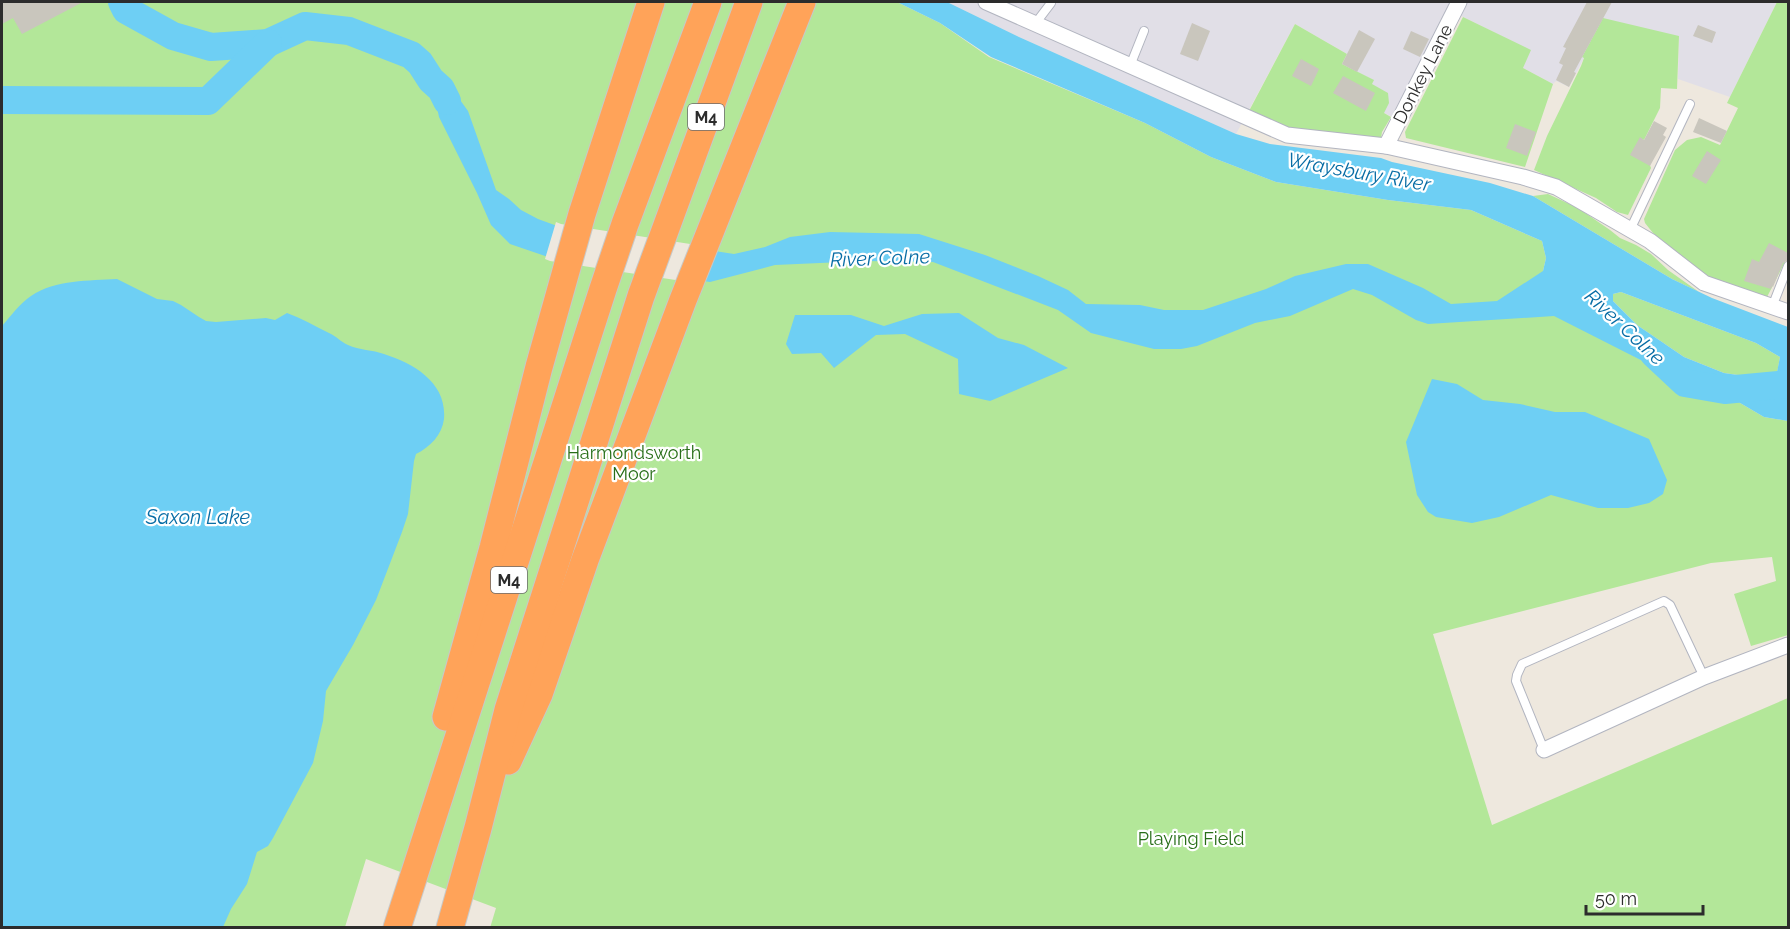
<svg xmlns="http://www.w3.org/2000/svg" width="1790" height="929" font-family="Raleway,sans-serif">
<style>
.industrial{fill:#e1dfe7}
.green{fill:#b3e799}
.water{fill:#6ecff4;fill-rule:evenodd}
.pier{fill:#eee8de}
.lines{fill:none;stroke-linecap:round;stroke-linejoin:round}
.river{stroke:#6ecff4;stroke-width:28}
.building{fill:#c9c6bd}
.service-casing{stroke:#b2b5c0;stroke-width:10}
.minor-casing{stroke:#b2b5c0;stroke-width:17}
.motorway-casing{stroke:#c8c8c8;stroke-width:29}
.service{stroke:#fff;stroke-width:8}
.minor{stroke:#fff;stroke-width:15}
.motorway{stroke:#ffa359;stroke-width:27}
.labels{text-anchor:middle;stroke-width:4.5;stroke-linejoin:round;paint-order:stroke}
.shield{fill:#fff;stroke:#6b6b6b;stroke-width:1.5}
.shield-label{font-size:16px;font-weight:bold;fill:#2c2c2c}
.street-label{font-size:18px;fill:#2c2c2c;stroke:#fff}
.park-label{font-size:18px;fill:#286e18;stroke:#fff}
.water-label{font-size:20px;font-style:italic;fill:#086da5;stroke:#fff}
</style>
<rect width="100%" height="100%" fill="#eee8de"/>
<polygon class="industrial" points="947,2 1777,2 1730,97 1678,79 1679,37 1584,58 1569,87 1556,81 1553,84 1523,68 1530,50 1451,11 1397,119 1384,113 1372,84 1373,80 1342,64 1347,54 1295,24 1236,134 1019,37"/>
<g class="green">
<polygon points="2,2 897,2 940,23 989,57 1145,123 1211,157 1276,182 1388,200 1471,210 1542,241 1546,258 1543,271 1630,354 1685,383 1725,390 1735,400 1764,417 1788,421 1788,635 1751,646 1734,594 1776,581 1772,557 1711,563 1433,634 1492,825 1788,698 1788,927 490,928 496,908 366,859 345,927 2,927"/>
<polygon points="1777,2 1788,2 1788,256 1767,297 1706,278 1657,238 1645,223 1644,219 1675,150 1687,140 1701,137 1720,145 1738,108 1727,103"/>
<polygon points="1463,17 1531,50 1523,68 1553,84 1525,167 1406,138 1405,132 1409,124"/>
<polygon points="1603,18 1679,36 1677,89 1661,88 1660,108 1644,140 1640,138 1651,168 1628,215 1617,212 1596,198 1534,170 1547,136 1581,66 1584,58 1582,57"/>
<polygon points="1295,24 1347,54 1342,64 1374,80 1372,84 1388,93 1389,103 1384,113 1391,117 1382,132 1381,138 1290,128 1249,111"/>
<polygon points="1548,194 1578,208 1610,230 1620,238 1636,245 1651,254 1668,270 1699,292 1672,279 1533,196"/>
<polygon points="1621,292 1756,343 1780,357 1777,373 1752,377 1724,373 1684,357 1637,325 1613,301 1613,294"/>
</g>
<g class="water">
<path d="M897 2H947L1019 37 1236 134 1270 144 1381 158 1392 162 1490 183 1533 196 1672 279 1712 298 1788 327V421L1764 417 1735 400 1725 390 1684 382 1554 316 1428 324 1416 320 1372 295 1353 289 1290 316 1255 323 1197 346 1181 349H1154L1091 333 1058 310 933 262 865 261 775 265 710 282 551 258 510 244 491 225 477 193 439 117 434 93 428 84 425 71 445 79 468 111 496 190 509 199 521 210 538 219 560 227 734 254 765 247 790 237 830 232 919 234 985 255 1038 276 1068 290 1086 304 1140 305 1164 310H1203L1266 289 1295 276 1346 264H1368L1423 288 1451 304 1497 301 1543 271 1546 258 1542 241 1471 210 1388 200 1276 182 1211 157 1145 123 991 57 940 23ZM1621 292 1756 343 1780 357 1777 372 1752 377 1724 373 1684 357 1637 325 1613 301V294Z"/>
<path d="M117 279 157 299 173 301 181 305 199 317 206 321 216 322 266 318 275 320 287 313C301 318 315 326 329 333 336 336 341 342 348 345 359 350 373 350 384 354 415 364 447 383 444 419 442 435 430 447 416 454L414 461 408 514 402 532 376 600 353 645 326 691 323 721 313 763 273 838 268 846 257 852 247 884 231 909 223 927H2V326C10 317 20 303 31 296 56 279 89 281 117 279Z"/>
<polygon points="959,313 998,338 1024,345 1068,368 990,401 959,394 958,359 905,334 876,335 834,368 821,353 792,354 786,344 795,315 851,315 884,326 922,314"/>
<polygon points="1432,379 1457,384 1483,400 1520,404 1555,412 1585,412 1649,439 1667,480 1663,494 1649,503 1628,508 1598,508 1551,495 1499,517 1472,523 1436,517 1428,512 1417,495 1406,442"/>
</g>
<polygon class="pier" points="556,222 561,224 716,248 702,284 550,261 545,259"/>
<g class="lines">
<g class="river">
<polyline points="122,2 126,10 173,36 211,47 268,43 305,26 349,31 411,55 420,63 431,80 441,89 447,101"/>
<polyline points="2,100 208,101 268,43"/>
<polyline points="1654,354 1685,383 1725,390 1788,384"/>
</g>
</g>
<g class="building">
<polygon points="2,2 83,2 22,34 13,18 2,24"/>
<polygon points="1587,2 1612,2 1574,72 1576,73 1569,87 1556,80 1563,65 1559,63 1566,48 1563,47"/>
<polygon points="1192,23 1210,31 1198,61 1180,54"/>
<polygon points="1698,25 1716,32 1712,43 1693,36"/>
<polygon points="1359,30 1375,39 1357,72 1342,64"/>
<polygon points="1411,31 1429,39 1420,57 1403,49"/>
<polygon points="1301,59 1319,69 1311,86 1292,76"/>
<polygon points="1343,76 1375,93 1366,111 1333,93"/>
<polygon points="1699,118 1727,131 1721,143 1693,132"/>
<polygon points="1654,121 1667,128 1663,135 1666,137 1650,166 1630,155 1640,137 1644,140"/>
<polygon points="1515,124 1536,132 1527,156 1506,148"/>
<polygon points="1707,151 1721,160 1706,184 1692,176"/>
<polygon points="1769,243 1788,253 1788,260 1783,263 1773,287 1772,286 1771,289 1744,281 1752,259 1759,262"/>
</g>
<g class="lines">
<defs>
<g id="service">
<polyline points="1035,24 1051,3"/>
<polyline points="1130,66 1144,31"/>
<polyline points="1630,230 1690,104"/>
<polyline points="1772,307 1788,266"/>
<polyline points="1544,750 1516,681 1517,675 1522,664 1664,601 1670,605 1704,677"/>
</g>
<g id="minor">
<polyline points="986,2 1287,135 1386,146 1523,177 1556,187 1650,241 1704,283 1788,312"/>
<polyline points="1386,146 1459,2"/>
<polyline points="1544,750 1704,677 1788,645"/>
</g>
<g id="motorway">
<polyline points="446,717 493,548 539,367 582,214 651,2"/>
<polyline points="508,761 539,694 585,560 683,300 802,2"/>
<polyline points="397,928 603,289 625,224 708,2"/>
<polyline points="450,928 478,828 508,710 565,533 641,296 749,2"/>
</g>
</defs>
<use href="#service" class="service-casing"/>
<use href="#minor" class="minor-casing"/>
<use href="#motorway" class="motorway-casing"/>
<use href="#service" class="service"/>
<use href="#minor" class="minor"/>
<use href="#motorway" class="motorway"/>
</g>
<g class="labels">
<g class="shield">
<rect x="688" y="104" width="36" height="26" rx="4.5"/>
<rect x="491" y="567" width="36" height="26" rx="4.5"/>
</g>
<g class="shield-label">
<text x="706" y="123">M4</text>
<text x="509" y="586">M4</text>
</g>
<g class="street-label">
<text transform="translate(1423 74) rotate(-63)" y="6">Donkey Lane</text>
</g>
<g class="park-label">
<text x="634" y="459">Harmondsworth<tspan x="634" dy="21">Moor</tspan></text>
<text x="1191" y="845">Playing Field</text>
</g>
<g class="water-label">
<text transform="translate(1359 172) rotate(10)" y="7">Wraysbury River</text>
<text transform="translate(880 258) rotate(-2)" y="7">River Colne</text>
<text transform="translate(1625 327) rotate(43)" y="7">River Colne</text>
<text x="198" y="524">Saxon Lake</text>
</g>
</g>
<rect width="1790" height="929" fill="none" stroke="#2c2c2c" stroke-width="6"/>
<path d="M1586 905v9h117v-9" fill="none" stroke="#2c2c2c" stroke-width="3"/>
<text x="1595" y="905" font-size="18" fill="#2c2c2c" stroke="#ffffff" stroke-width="4.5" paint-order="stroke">50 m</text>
</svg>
